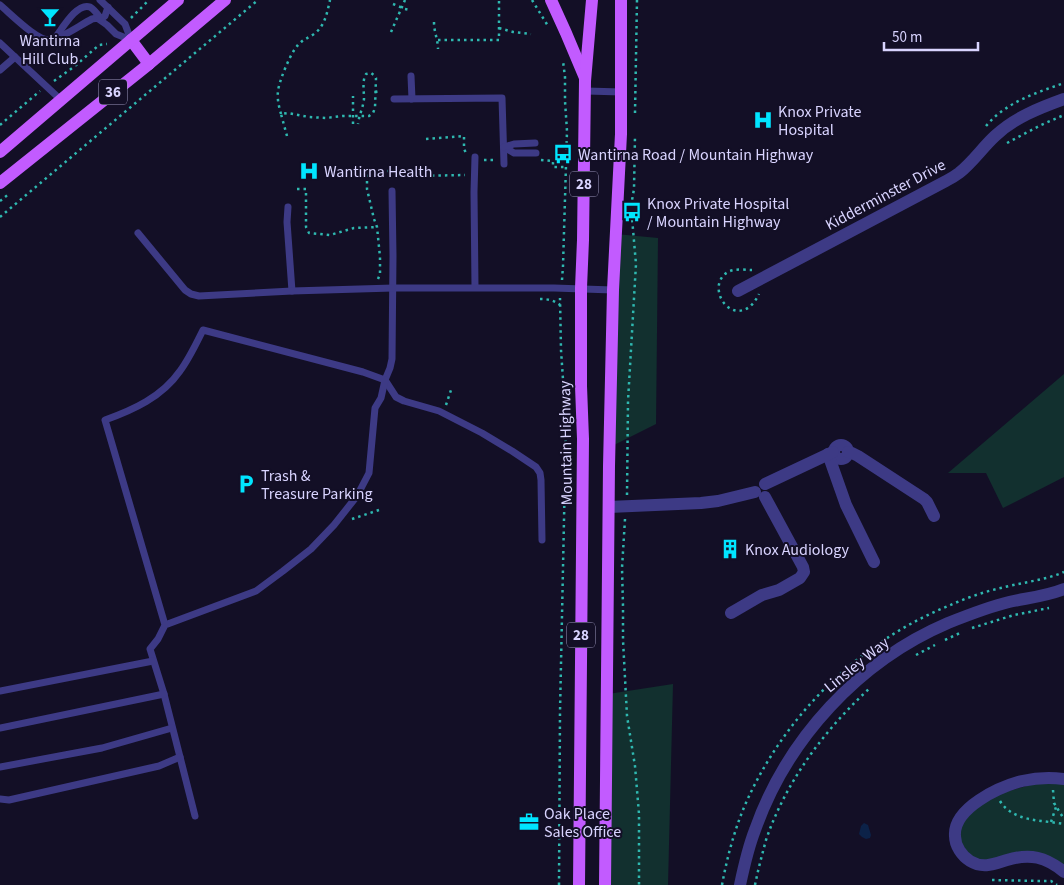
<svg xmlns="http://www.w3.org/2000/svg" width="1064" height="885" font-family="'Source Sans 3',sans-serif">
<style>
.green{fill:#12302f}
.water{fill:#0c2248}
.lines{fill:none;stroke-linecap:round;stroke-linejoin:round}
.path{stroke:#2fb8b0;stroke-width:2.5;stroke-dasharray:2.5 4;stroke-linecap:butt}
.lane{stroke:#3d3a85;stroke-width:7}
.street{stroke:#3d3a85;stroke-width:12}
.primary{stroke:#c25bff;stroke-width:12}
.labels{text-anchor:middle;stroke-width:4;stroke-linejoin:round;paint-order:stroke}
.shield{fill:#130f26;stroke:#9e99be;stroke-width:1}
.shield-label{font-size:15px;font-weight:bold;fill:#d9d4ff}
.poi-label{font-size:16px;fill:#d9d4ff;stroke:#130f26;text-anchor:start}
.street-label{font-size:16px;fill:#d9d4ff;stroke:#130f26}
</style>
<rect width="100%" height="100%" fill="#130f26"/>
<g class="green">
<polygon points="616,234 658,238 656,424 610,447"/>
<polygon points="1064,374 1064,477 1003,508 986,473 948,473"/>
<polygon points="673,684 668,885 605,885 608,694"/>
<polygon points="1064,776 1064,872 1045,860 975,864 955,833 983,798"/>
</g>
<polygon class="water" points="864,823 868,825 871,835 870,838 866,839 862,837 859,834 861,826"/>
<g class="lines">
<g class="path">
<polyline points="532,0 548,26"/>
<polyline points="393,4 405,9 410,10"/>
<polyline points="131,18 149,0"/>
<path d="M434 22C434 32 438 40 438 49"/>
<polyline points="499,28 513,32 531,34"/>
<polyline points="391,32 405,0"/>
<polyline points="438,40 499,40 499,0"/>
<polyline points="54,81 75,66 99,45 107,44"/>
<polyline points="375,92 380,91"/>
<polyline points="635,113 637,0"/>
<path d="M281 114C279 107 277 99 278 91 279 81 291 52 298 45 302 40 308 38 314 34 325 26 327 13 330 0"/>
<polyline points="353,124 353,96"/>
<polyline points="0,125 40,91"/>
<path d="M986 126C1006 102 1036 93 1064 83"/>
<path d="M287 136 281 114 288 113 309 117 326 118 343 116H369L373 113 375 108 376 78 375 76 371 73 366 74C362 81 364 90 364 99 363 108 359 115 358 124"/>
<polyline points="426,139 464,136 464,149 466,153"/>
<polyline points="1007,143 1041,125 1064,115"/>
<polyline points="484,160 496,160"/>
<polyline points="541,160 553,161 553,167 565,167"/>
<polyline points="297,189 306,189 306,227 309,233 330,235 354,228 377,227"/>
<polyline points="0,201 10,193"/>
<polyline points="631,206 634,189 635,136"/>
<polyline points="0,217 258,0"/>
<path d="M752 270C745 270 735 268 728 272 707 284 725 319 746 309 752 306 756 300 759 294"/>
<polyline points="378,279 380,274 380,257 377,227 374,219 367,189 367,171 398,171 415,176 465,175"/>
<polyline points="562,280 563,266 567,131 565,101 565,77 563,61"/>
<path d="M540 299C547 299 554 300 560 305"/>
<polyline points="446,405 452,387"/>
<polyline points="627,495 628,401 636,264 632,218 629,216"/>
<polyline points="352,519 379,510"/>
<polyline points="625,519 622,568 623,606 623,640 627,716 635,766 639,814 639,885"/>
<polyline points="972,628 1014,615 1049,608"/>
<polyline points="945,640 960,633"/>
<polyline points="916,655 935,645"/>
<polyline points="1053,790 1054,803 1064,819"/>
<path d="M1000 801C1013 822 1042 820 1064 824"/>
<polyline points="1051,822 1056,807"/>
<polyline points="992,880 1043,881 1051,881 1057,885"/>
<polyline points="559,885 560,712 566,424 561,350 560,298"/>
<path d="M722 885C727 858 734 831 745 805 784 716 858 643 948 606 966 598 986 591 1005 587 1025 582 1045 580 1064 572"/>
<path d="M755 885C758 870 762 855 766 840 786 781 825 729 871 687"/>
</g>
<g class="lane">
<polyline points="100,0 125,24 131,40"/>
<path d="M0 5C11 14 37 41 50 40 63 38 80 25 92 19L97 18 107 25 116 34 131 40"/>
<path d="M55 38C62 29 77 2 90 7 95 10 98 15 101 19L105 16 108 7"/>
<polyline points="0,43 61,100"/>
<polyline points="0,70 15,57"/>
<polyline points="411,76 412,99"/>
<polyline points="586,91 622,92"/>
<polyline points="394,99 502,98 504,164"/>
<polyline points="504,147 514,153 536,153"/>
<polyline points="504,147 514,144 535,143"/>
<polyline points="475,157 474,192 475,287"/>
<polyline points="392,191 393,256 392,359 390,368 385,380 396,397 404,401 439,411 482,433 512,451 536,467 540,473 541,480 542,540"/>
<polyline points="288,207 287,222 292,291"/>
<polyline points="138,233 185,290 191,294 199,296 292,291 393,288 554,288 613,290"/>
<path d="M165 625 256 591 283 571 311 549 334 525 357 496 369 473 375 408 381 398 385 380 363 372 203 330C196 344 189 359 180 371 162 397 133 410 105 420L165 625 158 639 150 649 164 694 195 816"/>
<polyline points="0,691 153,661"/>
<polyline points="0,728 164,694"/>
<polyline points="0,767 102,748 172,728"/>
<polyline points="0,799 9,800 159,766 180,757"/>
</g>
<g class="street">
<path d="M738 291 946 181C950 179 955 176 959 173 973 162 982 148 995 136 1014 118 1039 108 1064 99"/>
<circle cx="841" cy="452" r="7"/>
<polyline points="848,452 852,453 858,456 924,499 927,502 934,516"/>
<polyline points="828,454 846,505 874,562"/>
<polyline points="765,484 833,452"/>
<polyline points="609,507 701,503 718,501 755,492"/>
<polyline points="731,613 762,595 779,590 800,578 804,572 803,567 765,497"/>
<path d="M1064 779C1050 777 1035 778 1022 781 999 787 953 808 955 836 955 846 962 856 970 861 983 869 994 864 1007 860 1030 853 1046 857 1064 872"/>
<path d="M740 885C744 866 748 848 755 830 787 739 859 661 948 623 968 615 988 607 1009 602 1027 598 1047 596 1064 589"/>
</g>
<g class="primary">
<polyline points="551,0 566,33 585,78"/>
<polyline points="131,40 149,64"/>
<polyline points="0,152 178,0"/>
<polyline points="0,183 149,64 225,0"/>
<polyline points="579,885 583,439 581,386 581,288 583,240 585,81 592,0"/>
<polyline points="605,885 609,466 613,290 621,134 621,0"/>
</g>
</g>
<defs>
<symbol id="bar-bare" viewBox="-9 -9 18 18"><path d="M-6-5H6L.8 .8V4.5H3.5V6h-7V4.5H-.8V.8Z" fill="#00e5ff" stroke="#130f26" stroke-width="2.5" paint-order="stroke"/></symbol>
<symbol id="hospital-bare" viewBox="-9 -9 18 18"><path d="M-5-5h3v3.5h4V-5h3V5h-3V1.5h-4V5h-3Z" fill="#00e5ff" stroke="#130f26" stroke-width="2.5" paint-order="stroke"/></symbol>
<symbol id="bus-bare" viewBox="-9 -9 18 18"><path d="M-5-6H5V4H4V6H2V4H-2V6H-4V4H-5ZM-3.5-4V0h7V-4ZM-3.5 1.2v1.5H-2V1.2ZM2 1.2v1.5H3.5V1.2Z" fill="#00e5ff" stroke="#130f26" stroke-width="2.5" paint-order="stroke"/></symbol>
<symbol id="parking-bare" viewBox="-9 -9 18 18"><path d="M-3.5-5.5H1a3.5 3.5 0 0 1 0 7H-1V5.5H-3.5ZM-1-3.4V-.6H.8a1.4 1.4 0 0 0 0-2.8Z" fill="#00e5ff" stroke="#130f26" stroke-width="2.5" paint-order="stroke"/></symbol>
<symbol id="building-bare" viewBox="-9 -9 18 18"><path d="M-4-6H4V6H1V3H-1V6H-4ZM-2.5-4.3h1.7v1.8h-1.7ZM.8-4.3h1.7v1.8H.8ZM-2.5-1h1.7V.8h-1.7ZM.8-1h1.7V.8H.8Z" fill="#00e5ff" stroke="#130f26" stroke-width="2.5" paint-order="stroke"/></symbol>
<symbol id="office-bare" viewBox="-9 -9 18 18"><path d="M-6-3h4V-5.5h4V-3h4V5H-6ZM-1-4.5V-3h2v-1.5ZM-6 0V1H6V0Z" fill="#00e5ff" stroke="#130f26" stroke-width="2.5" paint-order="stroke"/></symbol>
</defs>
<g fill-rule="evenodd">
<use href="#bar-bare" x="36" y="3" width="28" height="28"/>
<use href="#hospital-bare" x="749" y="106" width="28" height="28"/>
<use href="#bus-bare" x="549" y="140" width="28" height="28"/>
<use href="#hospital-bare" x="295" y="157" width="28" height="28"/>
<use href="#bus-bare" x="618" y="198" width="28" height="28"/>
<use href="#parking-bare" x="232" y="470" width="28" height="28"/>
<use href="#building-bare" x="716" y="535" width="28" height="28"/>
<use href="#office-bare" x="515" y="808" width="28" height="28"/>
</g>
<g class="labels">
<g class="shield">
<rect x="99" y="79.5" width="28" height="25" rx="4"/>
<rect x="570" y="171.5" width="28" height="25" rx="4"/>
<rect x="567" y="622.5" width="28" height="25" rx="4"/>
</g>
<g class="shield-label">
<text x="113" y="97">36</text>
<text x="584" y="189">28</text>
<text x="581" y="640">28</text>
</g>
<g class="poi-label">
<text x="50" y="46" text-anchor="middle">Wantirna<tspan x="50" dy="18">Hill Club</tspan></text>
<text x="778" y="117">Knox Private<tspan x="778" dy="18">Hospital</tspan></text>
<text x="578" y="160">Wantirna Road / Mountain Highway</text>
<text x="324" y="177">Wantirna Health</text>
<text x="647" y="209">Knox Private Hospital<tspan x="647" dy="18">/ Mountain Highway</tspan></text>
<text x="261" y="481">Trash &amp;<tspan x="261" dy="18">Treasure Parking</tspan></text>
<text x="745" y="555">Knox Audiology</text>
<text x="544" y="819">Oak Place<tspan x="544" dy="18">Sales Office</tspan></text>
</g>
<g class="street-label">
<text transform="translate(885 194) rotate(-28)" y="6">Kidderminster Drive</text>
<text transform="translate(565 443) rotate(-91)" y="6">Mountain Highway</text>
<text transform="translate(856 664) rotate(-39)" y="6">Linsley Way</text>
</g>
</g>
<path d="M884 42v8h94v-8" fill="none" stroke="#d9d4ff" stroke-width="2.5"/>
<text x="892" y="42" font-size="15" fill="#d9d4ff" stroke="#130f26" stroke-width="4" paint-order="stroke">50 m</text>
</svg>
